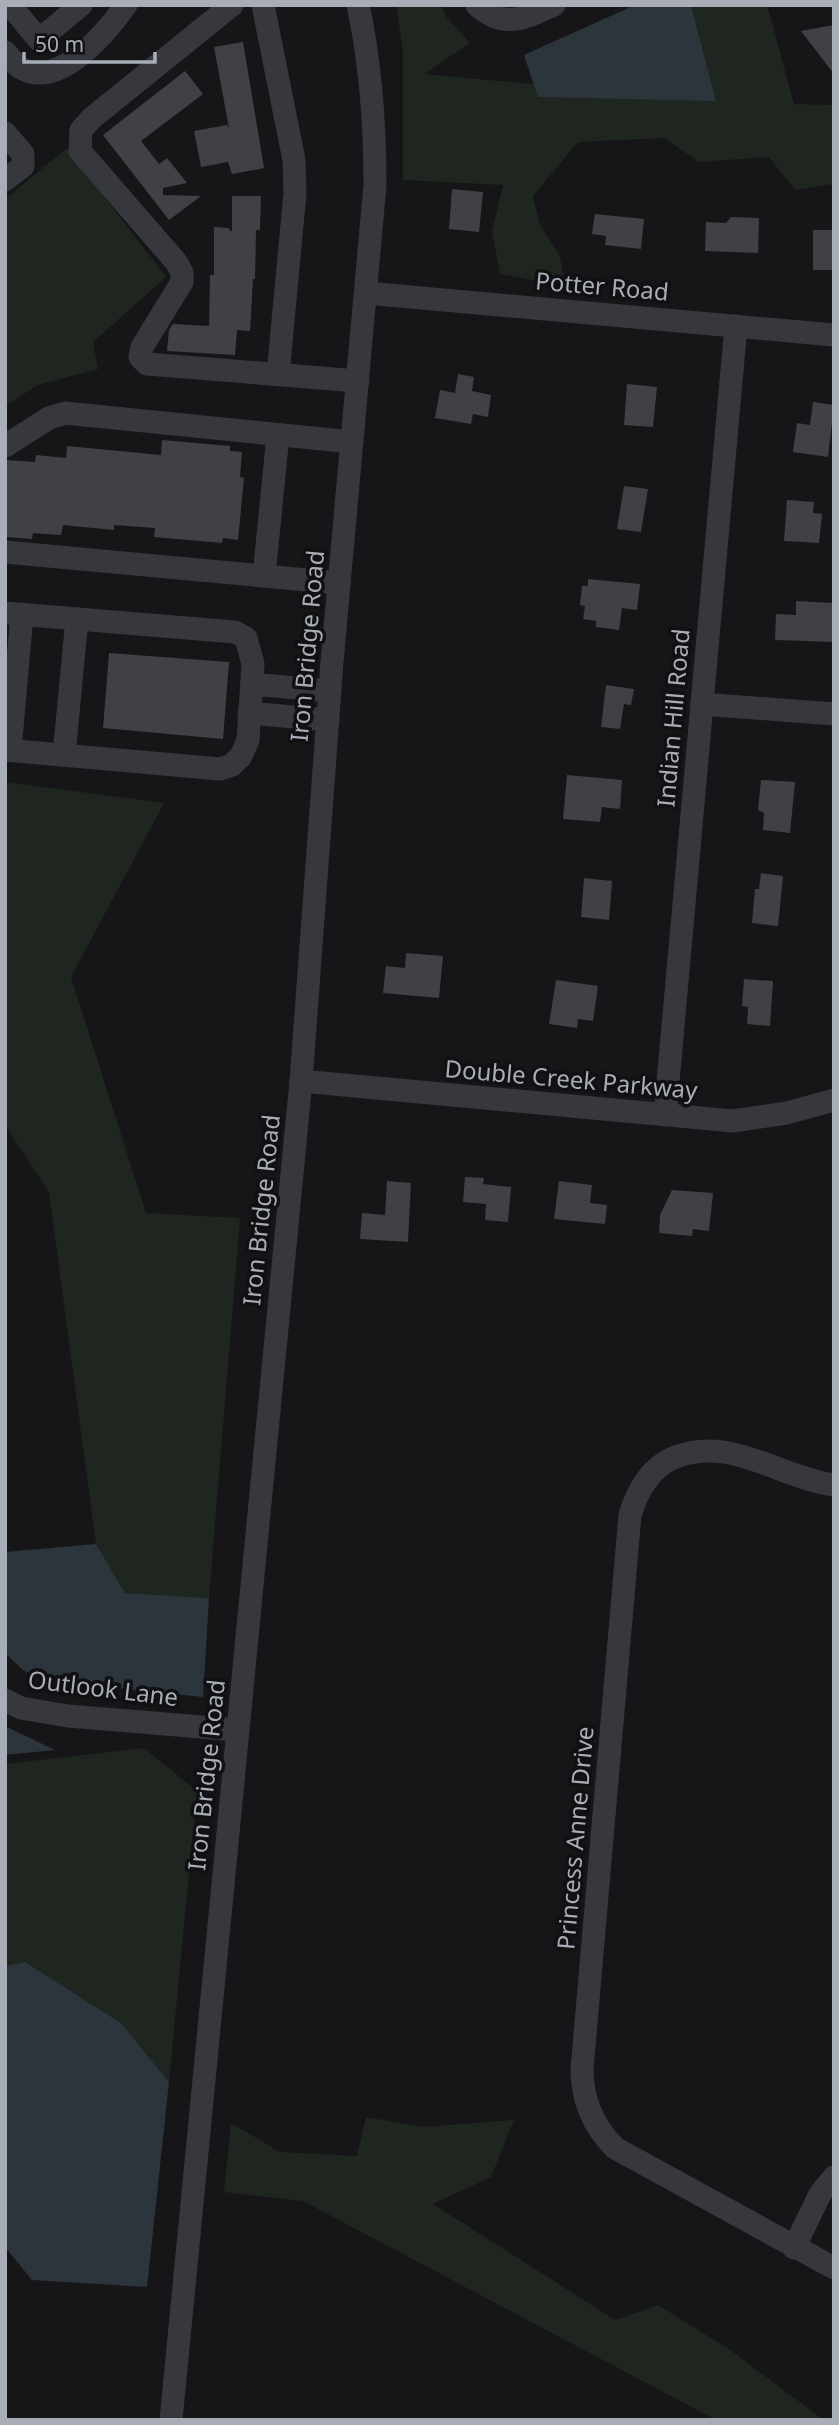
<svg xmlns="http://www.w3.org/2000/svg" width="839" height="2425" font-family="'Noto Sans',sans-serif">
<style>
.green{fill:#1e261f}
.water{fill:#2c353c}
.building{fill:#404145}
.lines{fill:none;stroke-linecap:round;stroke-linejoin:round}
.minor{stroke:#37383d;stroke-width:23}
.labels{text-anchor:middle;stroke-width:7;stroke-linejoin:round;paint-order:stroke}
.street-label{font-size:24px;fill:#a8adb8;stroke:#111113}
</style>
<rect width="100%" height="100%" fill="#161618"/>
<g class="green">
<polygon points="396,5 441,5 447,18 470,43 424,74 716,101 691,5 767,5 794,104 834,105 834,184 795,190 769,157 699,162 664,138 578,142 533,196 540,225 560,256 565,286 500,274 492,232 503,185 403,180 403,52"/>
<polygon points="67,148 166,277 93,342 98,369 38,385 5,406 5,199"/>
<polygon points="5,782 164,803 71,977 146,1213 240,1218 209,1598 125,1593 96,1544 49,1192 5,1125"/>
<polygon points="144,1748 197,1791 169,2082 121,2023 25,1962 5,1966 5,1764"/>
<polygon points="366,2117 423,2127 514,2120 491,2177 433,2204 615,2320 658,2305 729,2349 824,2420 716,2420 303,2201 224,2192 231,2123 280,2152 357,2156"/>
</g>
<g class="water">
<polygon points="635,5 691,5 716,101 538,97 524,55"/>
<polygon points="96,1544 125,1593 209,1598 203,1697 69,1683 24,1671 5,1653 5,1552"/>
<polygon points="5,1726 55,1750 5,1755"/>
<polygon points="25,1962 121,2023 169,2082 147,2287 32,2280 5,2247 5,1966"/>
</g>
<g class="building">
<polygon points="834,25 834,74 801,31"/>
<polygon points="243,42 264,168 232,174 228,162 201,167 194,131 227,125 229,128 214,47"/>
<polygon points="185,71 203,94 141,141 159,164 167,158 187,183 163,188 163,195 201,196 169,220 103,135"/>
<polygon points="452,189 483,192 479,232 449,229"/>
<polygon points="232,196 261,196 260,230 256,230 255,279 253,279 250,331 237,330 235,355 167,351 169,330 173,324 209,326 210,275 214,275 214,227 228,228 232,232"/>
<polygon points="595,214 644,219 641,249 605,245 606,236 592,234"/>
<polygon points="731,217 759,218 758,253 705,251 706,222 726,223"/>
<rect x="813" y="230" width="21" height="40"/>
<polygon points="458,374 474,377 472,391 491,395 488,417 473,414 471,424 435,418 440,390 455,393"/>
<polygon points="627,384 657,387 653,427 624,425"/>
<polygon points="813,402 834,405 828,457 793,452 797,423 810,425"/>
<polygon points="162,440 230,446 230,451 242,452 240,477 244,478 238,540 223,538 222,543 154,537 155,528 114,525 114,530 63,525 61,535 33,533 32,539 5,537 6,460 35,462 36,455 66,458 67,446 161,455"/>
<polygon points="624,486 648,489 641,532 617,529"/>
<polygon points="787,500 814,502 813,513 822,514 819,543 784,541"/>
<polygon points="588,579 640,584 637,610 622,608 619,630 596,627 596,621 583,619 585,606 580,605 582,586 588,586"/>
<polygon points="796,601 834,603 834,642 775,640 776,614 796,615"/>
<polygon points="109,653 229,662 223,739 103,728"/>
<polygon points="606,685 634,689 631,705 624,704 620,729 601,727"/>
<polygon points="567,775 622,780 620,809 602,807 600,822 563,819"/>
<polygon points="761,780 795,782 790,833 763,830 764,813 758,810"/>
<polygon points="761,873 783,876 778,926 752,923 755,889 759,889"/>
<polygon points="584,878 612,881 609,920 581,917"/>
<polygon points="406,953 443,956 439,998 383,993 386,966 405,968"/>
<polygon points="744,979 773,981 770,1026 747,1024 748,1007 742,1006"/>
<polygon points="556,980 598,986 593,1021 578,1019 577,1028 549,1024"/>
<polygon points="465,1177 484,1178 483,1184 511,1187 508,1222 485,1220 486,1204 463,1202"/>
<polygon points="387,1181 411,1183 408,1242 360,1239 362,1213 385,1215"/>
<polygon points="559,1181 592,1185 590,1203 607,1205 605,1224 554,1219"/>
<polygon points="672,1190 713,1193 709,1231 693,1229 692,1236 659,1233 660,1215"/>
</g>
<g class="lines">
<g class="minor">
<polyline points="10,5 39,40 81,5"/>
<polyline points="232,5 92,118 81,130 80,151 177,263 182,273 182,282 142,347 140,357 147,364 358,381"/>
<polyline points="263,5 294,160 295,193 278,374"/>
<path d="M477 5C504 30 525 18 554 5"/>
<path d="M5 52C10 57 14 64 21 68 59 90 107 32 126 5"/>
<polyline points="5,133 23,154 23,166 5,180"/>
<polyline points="366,293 834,335"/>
<polyline points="5,446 49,418 65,413 352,442"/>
<polyline points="5,552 339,583"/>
<polyline points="264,576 278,435"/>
<polyline points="5,613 235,632 246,638 253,664 248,740 241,756 232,765 220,769 5,750"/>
<polyline points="252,684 330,691"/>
<polyline points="702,704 834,714"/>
<polyline points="249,713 328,720"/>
<polyline points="10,750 22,615"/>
<polyline points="64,755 77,619"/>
<polyline points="301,1081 733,1121 787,1113 834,1100"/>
<polyline points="665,1115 736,326"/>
<path d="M834 1485C778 1477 727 1433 671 1459 648 1470 637 1492 630 1515L582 2069C582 2101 593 2126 615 2148L834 2268"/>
<polyline points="5,1700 21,1708 68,1716 238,1730"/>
<polyline points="794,2248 820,2194 834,2177"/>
<path d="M171 2420 301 1081 332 662 375 185C375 124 371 65 358 5"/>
</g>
</g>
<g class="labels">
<g class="street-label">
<text transform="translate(602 287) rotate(5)" y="8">Potter Road</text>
<text transform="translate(308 646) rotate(-85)" y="8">Iron Bridge Road</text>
<text transform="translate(674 718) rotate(-85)" y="8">Indian Hill Road</text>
<text transform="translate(571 1080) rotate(5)" y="8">Double Creek Parkway</text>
<text transform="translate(262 1210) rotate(-84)" y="8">Iron Bridge Road</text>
<text transform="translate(103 1689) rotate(7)" y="8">Outlook Lane</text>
<text transform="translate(207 1775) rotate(-84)" y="8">Iron Bridge Road</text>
<text transform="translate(576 1838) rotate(-85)" y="8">Princess Anne Drive</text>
</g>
</g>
<rect width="839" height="2425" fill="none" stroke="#a8adb8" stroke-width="14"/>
<path d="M24 52v10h131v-10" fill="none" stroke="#a8adb8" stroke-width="3.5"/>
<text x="35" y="52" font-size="21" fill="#a8adb8" stroke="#111113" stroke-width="5" paint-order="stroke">50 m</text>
</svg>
